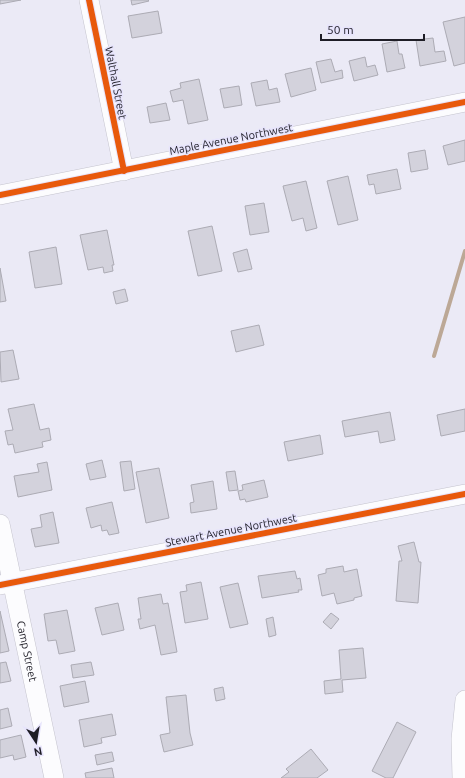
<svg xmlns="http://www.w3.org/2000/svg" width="465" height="778" font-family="Ubuntu,sans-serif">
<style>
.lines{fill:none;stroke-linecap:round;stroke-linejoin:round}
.stream{stroke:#bca896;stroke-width:4}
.building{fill:#d3d2dc;stroke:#acabb4}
.minor-casing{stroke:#c4c3cd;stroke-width:20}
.minor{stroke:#fcfcfe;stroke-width:19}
.cycleway-casing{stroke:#e7e4fc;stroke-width:8}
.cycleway{stroke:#e8590c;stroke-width:6}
.labels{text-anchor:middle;stroke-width:3;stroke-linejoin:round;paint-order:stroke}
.street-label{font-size:11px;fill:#1e1d26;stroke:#e7e4fc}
</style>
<rect width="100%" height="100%" fill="#ebeaf6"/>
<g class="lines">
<polyline class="stream" points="434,356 465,251"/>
</g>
<g class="building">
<polygon points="0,0 21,0 0,4"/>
<polygon points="131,0 148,0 149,1 132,5"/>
<polygon points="158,11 162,33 132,38 128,16"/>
<polygon points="465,17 465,63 454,66 443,22"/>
<polygon points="433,38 435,52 444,51 446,61 420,66 416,40"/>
<polygon points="397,41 399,54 402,54 405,68 387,72 382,44"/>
<polygon points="365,57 367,67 375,65 378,75 354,81 349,61"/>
<polygon points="331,59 335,72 342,70 343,78 321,83 316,62"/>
<polygon points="311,68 316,90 291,97 285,74"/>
<polygon points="199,79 208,120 188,124 183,100 173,102 170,91 181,88 180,83"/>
<polygon points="267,80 269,90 277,88 280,102 256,106 251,83"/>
<polygon points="239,86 242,105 224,108 220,89"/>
<polygon points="166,103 170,120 150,123 147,107"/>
<polygon points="465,140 465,161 448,165 443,146"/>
<polygon points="425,150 428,169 411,172 408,153"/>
<polygon points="397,169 401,189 376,194 374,184 369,185 367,175"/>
<polygon points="348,176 358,220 338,225 327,181"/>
<polygon points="306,181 317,228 306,231 303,218 292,221 283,186"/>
<polygon points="264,203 269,232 250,235 245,206"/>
<polygon points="212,226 222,271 198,276 188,231"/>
<polygon points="107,230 114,265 112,265 113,271 104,273 103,267 88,270 80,235"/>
<polygon points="56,247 62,284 35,288 29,252"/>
<polygon points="247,249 252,269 238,272 233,253"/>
<polygon points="0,268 6,301 0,302"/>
<polygon points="125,289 128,301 116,304 113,292"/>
<polygon points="259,325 264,345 236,352 231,331"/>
<polygon points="13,350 19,379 1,382 0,352"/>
<polygon points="34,404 40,430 49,428 51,440 42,442 43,447 15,453 13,444 8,445 5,431 13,430 8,409"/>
<polygon points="465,409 465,431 441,436 437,415"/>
<polygon points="390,412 395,440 380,443 378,431 345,437 342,421"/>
<polygon points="320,435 323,454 288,461 284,442"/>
<polygon points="102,460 106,477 90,480 86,464"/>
<polygon points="131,461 135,489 124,491 120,462"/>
<polygon points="47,462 52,490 18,497 14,476 39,472 37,464"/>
<polygon points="159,468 169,518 146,523 136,472"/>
<polygon points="235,471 238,490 229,491 226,472"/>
<polygon points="264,480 268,497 246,502 245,499 240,500 238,491 243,490 242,485"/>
<polygon points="213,481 217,509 191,513 190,503 194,502 191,485"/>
<polygon points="112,502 119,533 109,535 107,530 102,531 101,525 91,528 86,508"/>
<polygon points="53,512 59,543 35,547 31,529 42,527 40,515"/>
<polygon points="414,542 419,562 421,562 418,603 396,601 399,561 402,561 398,546"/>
<polygon points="343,566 344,572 357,569 362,596 354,598 354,600 337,604 334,593 322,596 318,575 326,573 326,569"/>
<polygon points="295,571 297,579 300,578 302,590 298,590 299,592 262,598 258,576"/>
<polygon points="201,582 208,619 185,623 180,592 187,591 186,585"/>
<polygon points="238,583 248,624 230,628 220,587"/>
<polygon points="161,594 163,604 168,603 177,652 161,655 155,625 140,629 138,619 141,619 138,598"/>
<polygon points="118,603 124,630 102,635 95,608"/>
<polygon points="67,610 75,651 59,654 56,640 48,641 44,614"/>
<polygon points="0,611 9,651 0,653"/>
<polygon points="331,613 339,619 331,629 323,622"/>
<polygon points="273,617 276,635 269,637 266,619"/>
<polygon points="363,648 366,678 342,680 343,692 325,694 324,681 341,679 339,650"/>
<polygon points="6,662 11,681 0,683 0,663"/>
<polygon points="91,662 94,675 73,678 71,665"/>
<polygon points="85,681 89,702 64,707 60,686"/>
<polygon points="223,687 225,699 216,701 214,689"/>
<polygon points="186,695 190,733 193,745 164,752 160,735 170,733 166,697"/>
<polygon points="8,708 12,726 0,729 0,710"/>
<polygon points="112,714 116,735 101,738 102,743 84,747 79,720"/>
<polygon points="397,722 416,732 393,778 386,778 372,771"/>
<polygon points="21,735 26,757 14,760 13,755 0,758 0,740"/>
<polygon points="311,749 328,770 317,778 281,778 289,772 286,769"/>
<polygon points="112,752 114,761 97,765 95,755"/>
<polygon points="112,768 114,778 86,778 85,773"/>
</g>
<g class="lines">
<defs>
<g id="minor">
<polyline points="89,0 124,171"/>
<polyline points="0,195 465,102"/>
<path id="s1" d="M0 524 54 778"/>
<polyline points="0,585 465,494"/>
<polyline points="462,778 461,739 465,700"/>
</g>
</defs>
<use href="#minor" class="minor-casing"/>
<use href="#minor" class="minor"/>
<defs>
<g id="cycleway">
<polyline points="89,0 124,171"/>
<polyline points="0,195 465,102"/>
<polyline points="0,585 465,494"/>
</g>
</defs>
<use href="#cycleway" class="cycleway-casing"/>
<use href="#cycleway" class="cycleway"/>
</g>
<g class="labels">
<g class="street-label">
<text transform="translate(116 83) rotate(79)" y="4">Walthall Street</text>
<text transform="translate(231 139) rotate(-11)" y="4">Maple Avenue Northwest</text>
<text transform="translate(231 530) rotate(-11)" y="4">Stewart Avenue Northwest</text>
<text dy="4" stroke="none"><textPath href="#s1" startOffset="130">Camp Street</textPath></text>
</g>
</g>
<g transform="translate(36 742) rotate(168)" stroke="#e7e4fc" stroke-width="3" paint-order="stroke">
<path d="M0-3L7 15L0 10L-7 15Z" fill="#1e1d26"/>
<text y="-6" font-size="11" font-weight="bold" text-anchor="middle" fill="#1e1d26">N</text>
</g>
<path d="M321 34v6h103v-6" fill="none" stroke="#1e1d26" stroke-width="2"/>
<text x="327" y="34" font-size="12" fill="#1e1d26" stroke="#e7e4fc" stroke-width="3" paint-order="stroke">50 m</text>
</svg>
